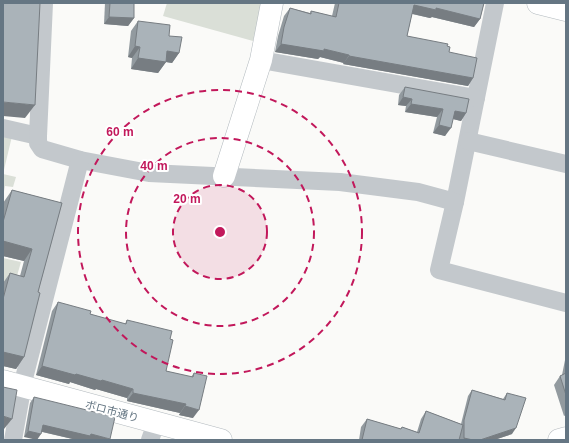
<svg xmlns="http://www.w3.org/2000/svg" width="569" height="443" font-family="Arial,'Noto Sans JP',sans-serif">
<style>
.green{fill:#dadfd7}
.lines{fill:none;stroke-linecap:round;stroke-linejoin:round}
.secondary-casing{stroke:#b3babf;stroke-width:23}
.primary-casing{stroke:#b5babe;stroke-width:23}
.street{stroke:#c3c8cc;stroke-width:18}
.secondary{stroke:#fff;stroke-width:22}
.primary{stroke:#fff;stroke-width:22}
.wall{fill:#929a9f}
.shaded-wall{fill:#777d82}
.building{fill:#aab3b9;stroke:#777d82}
.ring{fill:none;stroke:#c2185b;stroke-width:2;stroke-dasharray:7 5}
.labels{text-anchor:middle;stroke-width:4;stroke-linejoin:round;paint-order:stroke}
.street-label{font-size:11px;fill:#657683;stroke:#fff}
.centre{fill:#c2185b;stroke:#fff;stroke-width:2}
.ring-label{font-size:12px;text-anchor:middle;font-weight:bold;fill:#c2185b;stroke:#fff;stroke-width:4;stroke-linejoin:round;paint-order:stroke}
</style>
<rect width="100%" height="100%" fill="#fafaf8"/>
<g class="green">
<polygon points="167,3 264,3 253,41 163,16"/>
<polygon points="3,130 13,132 3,174 16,177 13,187 5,186 3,197"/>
<polygon points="3,258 21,262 14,286 3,286"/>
</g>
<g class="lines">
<defs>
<g id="secondary">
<polyline points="538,3 566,10"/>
<polyline points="224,176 261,60 272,3"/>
<polyline points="3,381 221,440"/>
</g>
<polyline id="primary" points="559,440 566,438"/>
</defs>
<use href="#secondary" class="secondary-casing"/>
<use href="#primary" class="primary-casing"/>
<g class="street">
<polyline points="495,3 455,202 439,270 566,303"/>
<polyline points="261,60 476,98"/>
<polyline points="3,128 38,136 38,143 42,149 80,160 149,173 340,182 418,192 455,202"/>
<polyline points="38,136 44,3"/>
<polyline points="468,141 566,164"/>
<polyline points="13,440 20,401 22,386 80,160"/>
<polyline points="150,440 156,423"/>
</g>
<use href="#secondary" class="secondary"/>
<use href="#primary" class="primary"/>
</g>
<g class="wall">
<polygon points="105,3 134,3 134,18 128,26 104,24"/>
<polygon points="335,3 484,3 480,19 474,27 432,17 430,18 412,14 407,36 447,46 449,52 473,78 468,86 343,64 344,63 320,57 318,59 275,52 278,36 284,16 290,8 310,13 311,11 332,16"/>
<polygon points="138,21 169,36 179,53 172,63 166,62 158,73 131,69 132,58 128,57 131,31"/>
<polygon points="405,87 466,113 461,121 453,119 445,136 433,133 437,117 405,112 406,106 398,105 399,95"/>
<polygon points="12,190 62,203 38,292 24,357 16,369 3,366 3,283 10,273 20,276 24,261 3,256 3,203"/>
<polygon points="58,302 90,314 125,324 127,320 170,339 166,371 191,377 194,373 193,418 179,415 180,413 127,401 127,398 96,389 95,390 70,382 69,384 36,375 52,311"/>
<polygon points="566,355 566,415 564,416 554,385 560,376 562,375"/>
<polygon points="472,390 503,399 507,393 512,434 494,440 460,440 460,437 459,440 359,440 361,427 367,419 401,429 402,427 417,432 421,419 426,411 461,424 468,396"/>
<polygon points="34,397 109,440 77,440 42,432 24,437 30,403"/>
</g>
<g class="shaded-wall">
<polygon points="414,5 436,8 480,19 474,27 432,17 430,18 409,13"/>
<polygon points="109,17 134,18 128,26 104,24"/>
<polygon points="281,44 324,49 349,55 344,63 320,57 318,59 275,52"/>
<polygon points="135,46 140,47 132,58 128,57"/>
<polygon points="167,51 179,53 172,63 166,62 158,73 131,69 138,58"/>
<polygon points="349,56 473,78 468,86 343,64"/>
<polygon points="403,97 412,99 406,106 398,105"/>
<polygon points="3,102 35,105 25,118 3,116"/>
<polygon points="411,104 443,109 437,117 405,112"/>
<polygon points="455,111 466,113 461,121 449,118"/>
<polygon points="439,125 451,128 445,136 433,133"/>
<polygon points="3,241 32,249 24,261 3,256"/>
<polygon points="3,352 24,357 16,369 3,366"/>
<polygon points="42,366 102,380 133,389 127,398 96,389 95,390 70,382 69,384 36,375"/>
<polygon points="133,393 186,404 180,413 127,401"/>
<polygon points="185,406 199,410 193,418 179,415"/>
<polygon points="3,416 12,419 4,429 3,429"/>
<polygon points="43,425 91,434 110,439 109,440 77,440 39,431"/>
<polygon points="516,428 512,434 494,440 480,440"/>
<polygon points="28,431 41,434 37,440 24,437"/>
<polygon points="464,438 473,440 463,440"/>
</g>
<g class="building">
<polygon points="3,3 40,3 35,105 3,102"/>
<polygon points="110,3 134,3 134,18 109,17"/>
<polygon points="339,3 484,3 480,19 436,8 436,10 414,5 407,36 448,44 447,46 450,47 449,52 477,58 473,78 349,56 349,55 324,49 324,51 281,44 284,27 290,8 311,14 311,11 336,17"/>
<polygon points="138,21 170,25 169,36 182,37 179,53 167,51 166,62 138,58 140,47 135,46"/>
<polygon points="405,87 469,99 466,113 455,111 451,128 439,125 443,109 411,104 412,99 403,97"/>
<polygon points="12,190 62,203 38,292 40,293 24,357 3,352 3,299 10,273 24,277 32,249 3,241 3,222"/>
<polygon points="58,302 91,311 90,314 126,324 127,320 172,331 170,339 173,340 166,371 193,377 194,373 207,376 199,410 185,406 186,404 133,393 133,389 102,380 101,381 76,374 75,375 42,366"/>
<polygon points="566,373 566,395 560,376"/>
<polygon points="3,387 17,390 12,419 3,416"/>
<polygon points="472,390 505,400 507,393 526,398 516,428 480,440 473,440 464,438 464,420"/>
<polygon points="34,397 115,417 110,439 91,434 90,436 43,425 41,434 28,431"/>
<polygon points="426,411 463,425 459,440 362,440 367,419 401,429 402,427 419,433"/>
</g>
<circle cx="220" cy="232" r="47" fill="#c2185b" fill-opacity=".12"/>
<g class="ring">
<circle cx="220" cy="232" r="47"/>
<circle cx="220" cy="232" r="94"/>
<circle cx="220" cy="232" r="142"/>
</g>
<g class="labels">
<g class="street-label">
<text transform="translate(112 411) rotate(15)" y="4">ボロ市通り</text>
</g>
</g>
<circle cx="220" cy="232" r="6" class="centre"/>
<g class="ring-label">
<text x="120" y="136">60 m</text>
<text x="154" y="170">40 m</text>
<text x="187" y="203">20 m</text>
</g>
<rect width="569" height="443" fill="none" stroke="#657683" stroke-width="8"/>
</svg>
